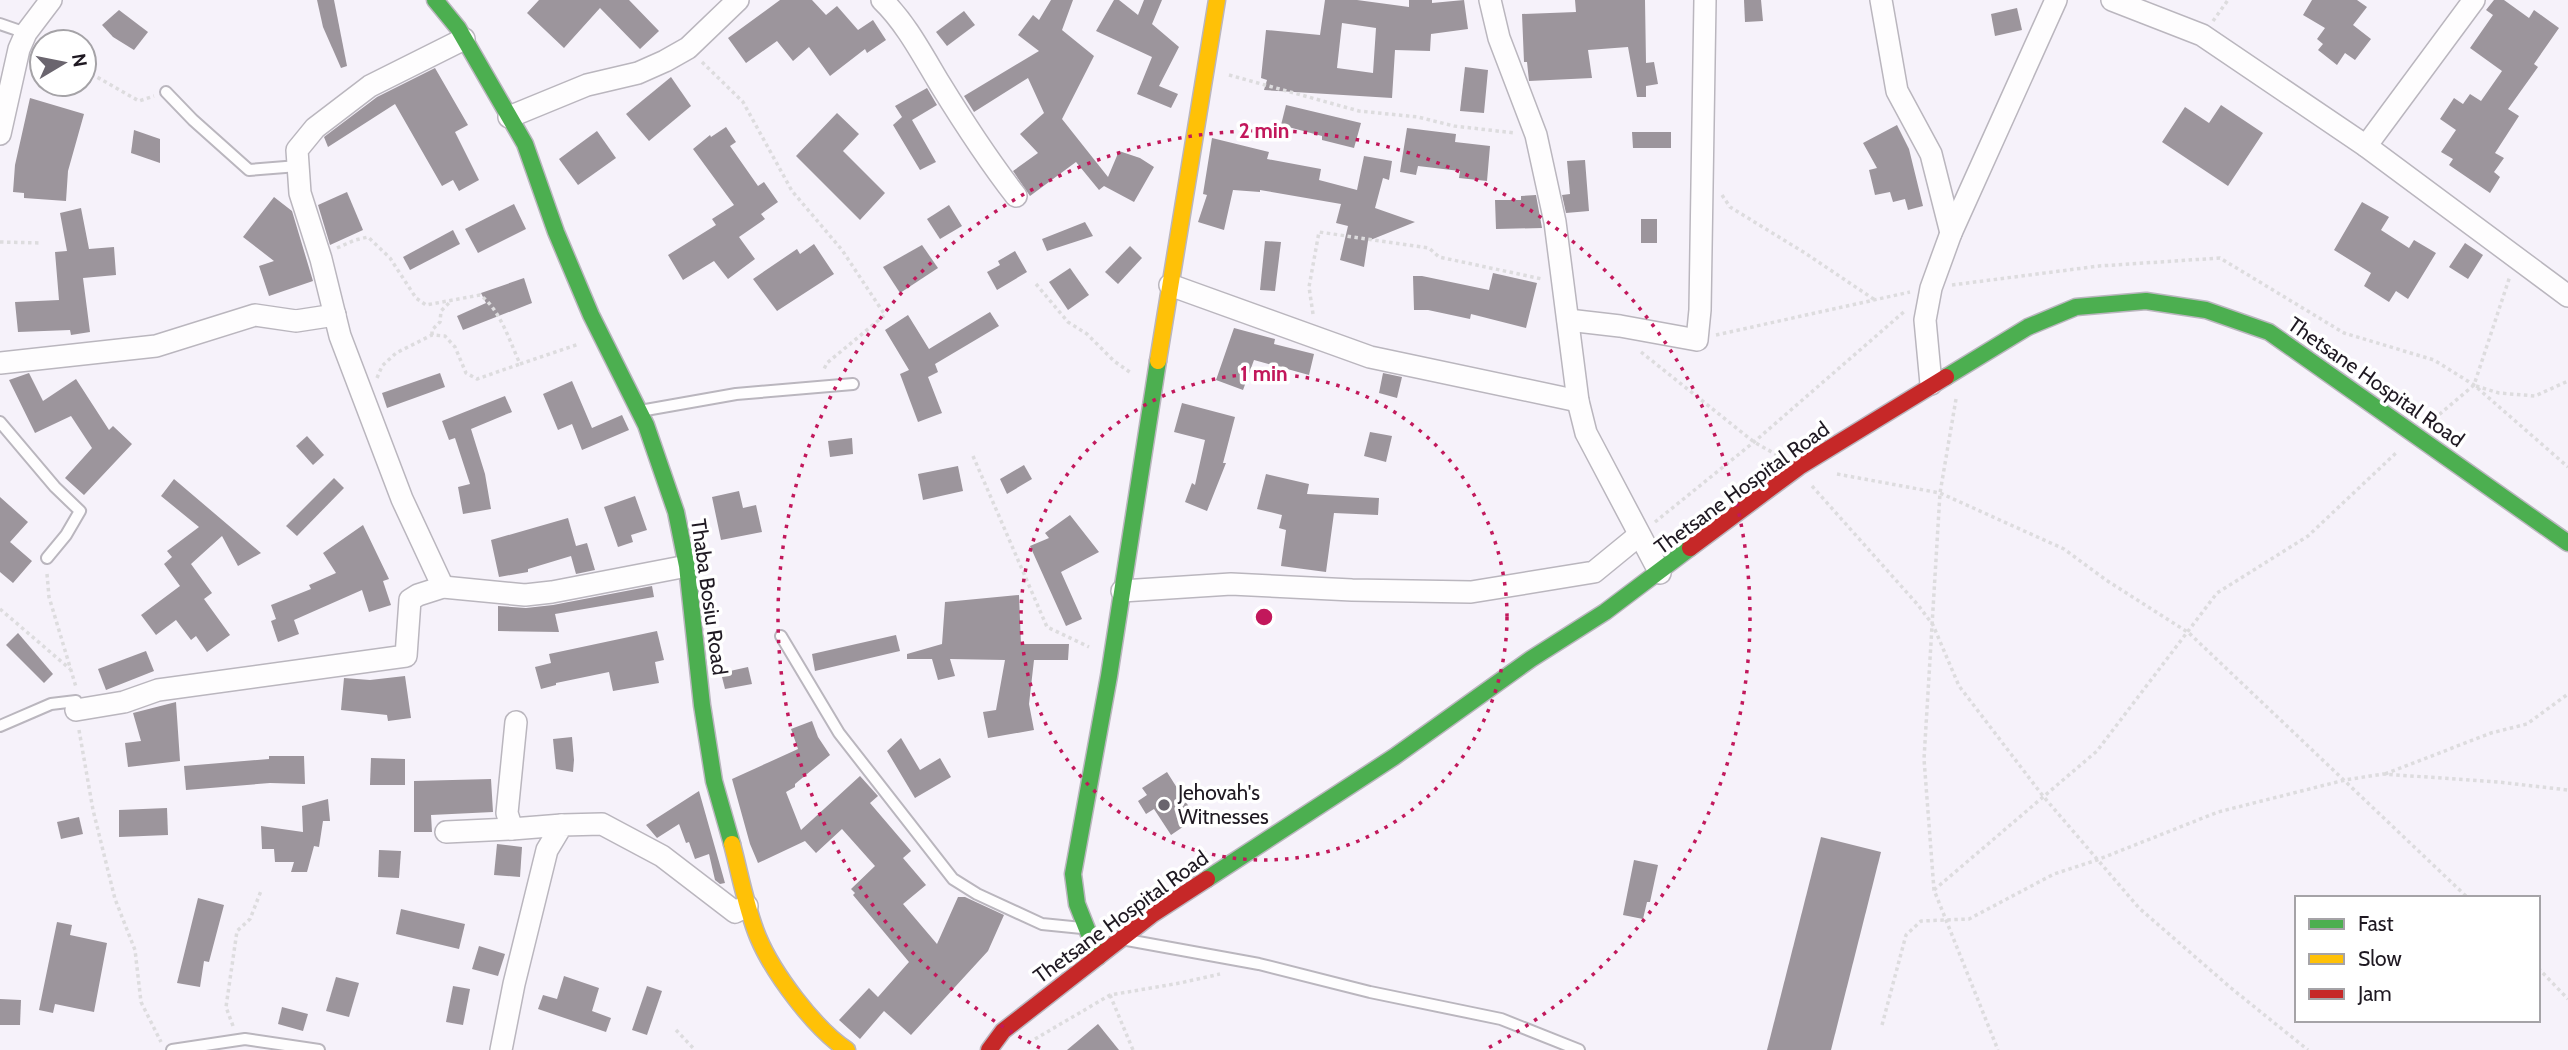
<svg xmlns="http://www.w3.org/2000/svg" width="2568" height="1050" font-family="Cabin,sans-serif">
<style>
.building{fill:#9c959c;fill-rule:evenodd}
.lines{fill:none;stroke-linecap:round;stroke-linejoin:round}
.lane-casing{stroke:#bab6be;stroke-width:14}
.street-casing{stroke:#bab6be;stroke-width:24}
.fast-casing{stroke:#bab6be;stroke-width:19}
.slow-casing{stroke:#bab6be;stroke-width:19}
.jam-casing{stroke:#bab6be;stroke-width:19}
.path{stroke:#dddcde;stroke-width:3.5;stroke-dasharray:3.5 3.5;stroke-linecap:butt}
.lane{stroke:#fefdfe;stroke-width:10}
.street{stroke:#fefdfe;stroke-width:21}
.fast{stroke:#4caf50;stroke-width:16}
.slow{stroke:#ffc107;stroke-width:16}
.jam{stroke:#c62828;stroke-width:16}
.ring{fill:none;stroke:#c2185b;stroke-width:3.5;stroke-dasharray:3.5 7}
.poi-dot{fill:#6a656e;stroke:#fff;stroke-width:2.5}
.labels{text-anchor:middle;stroke-width:7;stroke-linejoin:round;paint-order:stroke}
.street-label{font-size:21px;fill:#1f1922;stroke:#fff}
.poi-label{font-size:21px;fill:#1f1922;stroke:#fff;text-anchor:start}
.centre{fill:#c2185b;stroke:#fff;stroke-width:3.5}
.ring-label{font-size:21px;text-anchor:middle;font-weight:bold;fill:#c2185b;stroke:#fff;stroke-width:7;stroke-linejoin:round;paint-order:stroke}
</style>
<rect width="100%" height="100%" fill="#f6f2fa"/>
<g class="building">
<polygon points="317,0 334,0 347,66 341,68 323,27"/>
<polygon points="539,0 629,0 659,31 640,49 600,8 564,48 527,13"/>
<polygon points="780,0 812,0 826,15 837,6 858,30 873,20 886,40 867,53 865,49 830,76 809,47 793,61 777,41 746,63 728,38"/>
<polygon points="1051,0 1073,0 1062,30 1094,56 1062,119 1108,177 1119,151 1140,158 1154,167 1134,202 1104,186 1099,190 1076,162 1030,196 1013,171 1038,153 1020,134 1044,113 1028,78 974,112 964,96 1039,51 1018,35 1033,15 1039,20"/>
<polygon points="1114,0 1119,0 1138,15 1144,0 1162,0 1152,24 1179,47 1159,86 1178,94 1171,108 1137,94 1152,57 1096,31"/>
<path d="M1325 0H1357L1409 7V0H1432V3L1464 0 1468 29 1431 34 1430 51 1395 50 1392 98 1264 90 1267 80 1261 78 1266 30 1320 35ZM1342 23 1376 28 1373 73 1337 68Z"/>
<polygon points="1575,0 1645,0 1646,63 1654,62 1658,84 1646,86 1646,97 1637,97 1628,47 1588,50 1592,78 1529,81 1527,62 1524,62 1522,14 1576,12"/>
<polygon points="1744,0 1761,0 1763,21 1745,22"/>
<polygon points="2312,0 2357,0 2367,7 2353,25 2371,39 2355,60 2345,53 2337,65 2318,50 2323,44 2317,39 2325,28 2303,15"/>
<polygon points="2494,0 2504,0 2529,18 2534,10 2559,28 2534,64 2538,67 2508,109 2519,116 2495,153 2504,158 2494,172 2500,177 2490,193 2449,165 2453,159 2441,152 2456,130 2440,119 2454,98 2463,104 2470,94 2481,101 2502,71 2470,48 2493,15 2486,10"/>
<polygon points="2017,8 2022,30 1995,36 1991,14"/>
<polygon points="119,10 148,32 134,50 113,37 102,25"/>
<polygon points="964,11 975,25 947,46 936,32"/>
<polygon points="1465,67 1488,70 1484,113 1460,111"/>
<polygon points="435,68 468,125 455,132 479,180 459,191 453,180 442,186 395,104 328,147 324,137 377,97"/>
<polygon points="671,77 691,106 649,141 626,114"/>
<polygon points="927,88 937,105 912,120 936,162 920,170 893,125 902,117 895,106"/>
<polygon points="30,98 84,114 68,171 66,201 24,198 24,193 13,192 15,165"/>
<polygon points="1286,105 1361,123 1354,148 1322,140 1322,136 1281,125"/>
<polygon points="2221,105 2263,133 2228,186 2162,142 2185,107 2209,123"/>
<polygon points="837,113 859,134 843,151 885,193 860,220 796,156"/>
<polygon points="1897,125 1909,149 1923,206 1908,210 1905,199 1893,202 1890,192 1875,195 1869,170 1877,168 1863,143"/>
<polygon points="726,127 736,142 730,146 758,186 764,182 778,202 761,214 765,219 739,237 755,259 728,279 714,261 683,280 668,255 716,225 712,219 734,205 693,149 710,135 711,137"/>
<polygon points="1407,128 1456,134 1455,142 1490,146 1487,181 1459,178 1460,171 1418,166 1416,175 1400,172"/>
<polygon points="134,130 160,139 160,163 131,153"/>
<polygon points="597,131 616,158 578,185 559,159"/>
<polygon points="1632,132 1671,132 1671,148 1633,148"/>
<polygon points="1212,138 1269,152 1267,159 1321,169 1319,180 1357,190 1364,156 1392,161 1389,180 1383,178 1375,208 1415,222 1368,241 1364,267 1340,260 1348,226 1336,223 1341,204 1260,190 1260,192 1233,190 1224,230 1198,222 1207,195 1203,194"/>
<polygon points="1585,160 1589,211 1566,213 1562,195 1570,194 1567,161"/>
<polygon points="347,192 363,230 330,245 318,205"/>
<polygon points="1536,195 1542,228 1496,229 1495,200 1521,200 1521,196"/>
<polygon points="274,197 292,211 313,281 269,296 259,266 274,261 243,237"/>
<polygon points="2362,202 2389,217 2381,230 2409,248 2414,240 2436,253 2408,299 2396,291 2389,302 2364,286 2371,273 2334,250"/>
<polygon points="514,204 526,229 478,253 465,229"/>
<polygon points="949,205 962,226 940,239 927,219"/>
<polygon points="81,208 89,249 114,247 116,275 83,278 90,332 71,335 70,330 18,332 15,302 59,300 55,252 67,251 60,213"/>
<rect x="1641" y="219" width="16" height="24"/>
<polygon points="1085,222 1093,236 1047,251 1042,239"/>
<polygon points="453,230 460,244 410,270 403,257"/>
<polygon points="1265,241 1281,242 1275,291 1260,290"/>
<polygon points="2465,243 2483,255 2468,279 2449,267"/>
<polygon points="814,244 834,274 777,311 753,279 797,249 800,254"/>
<polygon points="922,245 938,268 900,293 883,267"/>
<polygon points="1130,246 1142,258 1118,284 1105,272"/>
<polygon points="1015,251 1027,272 997,290 987,272 1000,265 998,261"/>
<polygon points="1070,268 1089,295 1068,310 1049,282"/>
<polygon points="1493,273 1537,283 1526,328 1471,314 1470,319 1428,310 1414,310 1413,276 1422,276 1489,290"/>
<polygon points="524,278 532,303 463,330 457,316 486,303 481,293"/>
<polygon points="990,312 999,326 935,364 938,372 928,377 942,413 918,422 900,374 909,370 885,330 908,315 929,349"/>
<polygon points="1234,328 1275,339 1274,344 1314,354 1309,375 1254,360 1243,390 1216,380"/>
<polygon points="29,373 43,401 76,379 109,430 113,426 132,444 84,495 65,478 92,448 71,416 35,433 9,380"/>
<polygon points="440,373 445,387 387,408 382,393"/>
<polygon points="1383,373 1402,377 1397,398 1379,393"/>
<polygon points="572,381 592,428 622,415 629,430 582,450 572,424 558,430 543,394"/>
<polygon points="505,396 512,412 471,429 485,474 491,509 463,514 458,487 470,484 455,438 449,440 442,421"/>
<polygon points="1182,403 1235,417 1223,463 1226,463 1207,511 1185,502 1192,483 1195,485 1205,440 1174,432"/>
<polygon points="1370,432 1392,436 1386,462 1364,456"/>
<polygon points="307,436 324,455 313,465 296,446"/>
<polygon points="852,438 853,454 830,457 828,441"/>
<polygon points="1024,465 1032,479 1007,494 1000,479"/>
<polygon points="958,466 963,491 923,500 918,474"/>
<polygon points="1266,474 1309,484 1307,494 1379,498 1378,515 1334,513 1326,572 1281,566 1286,530 1279,528 1282,515 1257,509"/>
<polygon points="334,478 344,488 297,536 286,526"/>
<polygon points="174,479 261,553 238,566 222,536 191,564 212,593 204,599 230,635 207,652 196,636 191,640 176,620 156,635 141,615 180,586 164,564 172,557 167,551 199,527 161,496"/>
<polygon points="739,491 743,508 756,505 762,532 721,540 712,497"/>
<polygon points="635,496 647,530 631,535 633,542 618,547 604,507"/>
<polygon points="0,497 28,522 10,542 32,561 13,583 0,572"/>
<polygon points="1070,515 1099,552 1061,572 1082,619 1066,626 1030,546 1049,538 1045,533"/>
<polygon points="568,518 576,546 587,543 595,570 576,574 571,556 528,569 528,572 499,577 491,540"/>
<polygon points="363,525 389,579 383,581 391,605 369,612 362,590 294,620 299,634 278,642 271,621 276,619 271,605 311,589 309,585 336,573 323,553"/>
<polygon points="652,586 654,597 555,614 559,632 498,631 498,606 526,608 553,605"/>
<polygon points="1019,595 1021,644 1069,644 1068,660 1034,660 1029,704 1034,730 988,738 983,712 996,710 1005,660 950,659 955,676 938,680 932,659 907,659 907,654 942,644 945,602"/>
<polygon points="657,631 664,660 655,662 659,683 613,691 609,672 556,683 556,685 541,689 535,667 551,663 549,654"/>
<polygon points="18,633 53,674 44,683 6,645"/>
<polygon points="896,635 900,651 815,671 812,654"/>
<polygon points="146,651 154,671 106,690 98,669"/>
<polygon points="748,667 752,684 725,689 721,673"/>
<polygon points="405,676 411,718 388,721 387,715 341,710 344,678 370,680"/>
<polygon points="176,702 180,761 128,767 125,743 141,741 133,713"/>
<polygon points="812,721 818,737 830,755 795,784 795,787 786,792 801,830 860,776 878,796 870,803 911,851 903,858 926,885 903,904 937,944 958,897 965,897 1004,915 988,951 911,1035 884,1011 860,1039 839,1020 869,988 878,997 909,962 853,895 855,893 851,889 875,866 842,829 816,853 805,841 758,863 750,844 732,779 798,749 791,729"/>
<polygon points="572,737 574,760 573,772 556,769 553,739"/>
<polygon points="901,738 920,770 940,758 951,777 915,798 887,751"/>
<polygon points="269,756 304,756 305,784 270,783 186,790 184,766 269,759"/>
<polygon points="371,758 405,759 405,785 370,785"/>
<polygon points="1167,772 1196,818 1171,835 1154,809 1146,814 1138,801 1147,795 1142,788"/>
<polygon points="491,779 493,812 431,815 432,832 414,832 414,781"/>
<polygon points="699,791 725,883 720,884 715,880 709,854 695,859 689,842 686,843 679,824 657,838 646,825"/>
<polygon points="328,799 330,821 323,821 319,847 314,846 307,872 291,872 294,862 275,862 274,849 262,849 261,826 303,832 302,806"/>
<polygon points="167,808 168,835 119,837 119,810"/>
<polygon points="79,817 83,834 61,839 57,822"/>
<polygon points="1821,837 1881,852 1831,1050 1767,1050"/>
<polygon points="497,844 522,847 520,877 494,875"/>
<polygon points="379,850 401,851 399,878 378,877"/>
<polygon points="1634,860 1658,865 1650,902 1647,902 1643,919 1623,915"/>
<polygon points="198,898 224,905 209,962 204,961 200,987 177,983"/>
<polygon points="401,909 465,924 459,949 396,934"/>
<polygon points="57,922 72,925 70,935 107,943 94,1012 55,1004 53,1013 39,1010"/>
<polygon points="479,946 505,954 498,976 472,969"/>
<polygon points="564,976 599,988 592,1011 611,1018 606,1032 538,1009 543,995 557,999"/>
<polygon points="336,977 359,983 349,1017 326,1011"/>
<polygon points="453,986 470,989 463,1025 446,1022"/>
<polygon points="647,986 662,991 647,1035 632,1030"/>
<polygon points="0,999 21,1000 20,1025 0,1025"/>
<polygon points="282,1007 308,1014 303,1031 278,1024"/>
<polygon points="1098,1024 1119,1050 1067,1050"/>
</g>
<g class="lines">
<defs>
<g id="lane">
<polyline points="0,24 26,33"/>
<polyline points="166,92 193,120 249,170 298,166"/>
<polyline points="640,411 736,394 853,384"/>
<polyline points="0,422 55,487 80,511 66,535 47,558"/>
<polyline points="781,636 839,733 953,879 977,894 1042,924 1082,928"/>
<polyline points="0,726 51,704 76,701"/>
<polyline points="1127,940 1259,964 1370,992 1501,1019 1579,1050"/>
<polyline points="172,1050 245,1039 319,1050"/>
</g>
<g id="street">
<path d="M882 0C906 23 923 56 940 84 964 123 988 160 1016 196"/>
<polyline points="1490,0 1499,38 1536,135 1555,222 1578,401 1586,433 1660,573"/>
<polyline points="1881,0 1897,91 1931,154 1951,233"/>
<polyline points="2112,0 2202,35 2366,146 2568,296"/>
<polyline points="509,117 587,85 638,73 665,61 688,48 738,0"/>
<polyline points="0,134 19,49 26,33 51,0"/>
<polyline points="2366,146 2474,0"/>
<polyline points="1170,285 1370,357 1578,401"/>
<polyline points="1568,320 1620,326 1697,340 1700,310 1705,0"/>
<polyline points="0,363 156,346 255,315 296,321 335,315"/>
<polyline points="1931,384 1925,320 1931,288 1951,233 2056,0"/>
<polyline points="443,587 402,499 340,336 321,259 300,193 297,150 315,128 370,86 464,39"/>
<polyline points="1122,591 1231,584 1352,590 1471,592 1594,572 1638,536"/>
<polyline points="76,710 124,702 158,690 406,656 410,600 418,595 443,587 525,595 552,592 687,566"/>
<polyline points="516,722 507,813 512,829 562,825"/>
<polyline points="446,832 512,829"/>
<polyline points="501,1050 514,984 547,850 562,825 602,824 662,856 735,912 747,906"/>
</g>
<g id="fast">
<polyline points="435,0 458,28 525,144 556,232 591,315 646,425 676,512 687,566 702,705 714,781 732,844"/>
<polyline points="1946,377 2028,327 2076,307 2146,301 2206,310 2269,332 2568,543"/>
<polyline points="1207,879 1394,757 1531,659 1605,612 1690,548"/>
<polyline points="1098,957 1077,904 1073,874 1109,676 1158,361"/>
</g>
<g id="slow">
<polyline points="1158,361 1217,0"/>
<path d="M732 844C740 874 746 908 758 937 773 973 814 1028 847 1050"/>
</g>
<g id="jam">
<polyline points="1690,548 1799,467 1946,377"/>
<polyline points="989,1050 1003,1031 1153,914 1207,879"/>
</g>
</defs>
<use href="#lane" class="lane-casing"/>
<use href="#street" class="street-casing"/>
<use href="#fast" class="fast-casing"/>
<use href="#slow" class="slow-casing"/>
<use href="#jam" class="jam-casing"/>
<g class="path">
<polyline points="2213,21 2228,0"/>
<polyline points="702,62 743,102 792,191 842,250 885,315 827,363 823,371"/>
<polyline points="84,74 95,76 139,101 154,96"/>
<polyline points="1229,75 1359,111 1418,117 1454,126 1515,133"/>
<polyline points="1722,195 1730,207 1805,253 1875,300"/>
<polyline points="0,242 42,243"/>
<path d="M337 248 355 240 368 237 390 258 416 298 426 305 480 295C500 309 510 342 520 364L579 344"/>
<polyline points="1036,284 1068,322 1087,334 1114,361 1131,373"/>
<polyline points="1952,285 2099,266 2220,258 2344,333 2434,360 2474,385 2568,467"/>
<polyline points="1313,314 1309,287 1319,232 1429,248 1439,257 1542,279"/>
<polyline points="432,335 432,330 440,322 441,311 449,303"/>
<polyline points="1716,335 1910,292"/>
<polyline points="1641,352 1754,442 1777,455"/>
<polyline points="377,378 382,366 396,353 432,335 445,336 455,347 466,373 477,379 520,364"/>
<polyline points="2476,386 2499,393 2535,396 2568,381"/>
<polyline points="1956,399 1940,493 1924,759 1934,890 1998,1050"/>
<polyline points="2434,419 2474,385 2510,276"/>
<polyline points="973,456 1047,627 1089,647"/>
<polyline points="1837,474 1940,493 2064,549 2106,580 2189,633 2468,898"/>
<polyline points="1812,486 1918,605 1933,625 1959,686 2043,796 2139,908 2231,988 2308,1050"/>
<polyline points="1655,522 1754,442 1906,310"/>
<polyline points="47,574 49,597 76,687"/>
<polyline points="0,609 70,669"/>
<polyline points="79,730 93,810 115,899 135,950 141,1002 161,1042"/>
<polyline points="2385,774 2491,733 2527,724 2568,694"/>
<polyline points="1934,890 2097,751 2217,593 2308,536 2397,452"/>
<polyline points="2538,968 2568,999"/>
<polyline points="1110,995 1133,1050"/>
<polyline points="1882,1025 1906,935 1921,921 1969,919 2054,874 2097,860 2218,812 2345,780 2383,774 2498,782 2568,790"/>
<polyline points="233,1026 226,1007 237,931 250,919 261,891"/>
<polyline points="676,1030 695,1050"/>
<polyline points="1035,1039 1110,995 1180,983 1220,974"/>
</g>
<use href="#lane" class="lane"/>
<use href="#street" class="street"/>
<use href="#fast" class="fast"/>
<use href="#slow" class="slow"/>
<use href="#jam" class="jam"/>
</g>
<g class="ring">
<circle cx="1264" cy="617" r="243"/>
<path d="M1040 1048A486 486 0 1 1 1488 1048"/>
</g>
<circle class="poi-dot" cx="1164" cy="805" r="7"/>
<g class="labels">
<g class="street-label">
<text transform="translate(2376 382) rotate(35)" y="7">Thetsane Hospital Road</text>
<text transform="translate(1742 488) rotate(-36)" y="7">Thetsane Hospital Road</text>
<text transform="translate(709 597) rotate(82)" y="7">Thaba Bosiu Road</text>
<text transform="translate(1121 917) rotate(-36)" y="7">Thetsane Hospital Road</text>
</g>
<g class="poi-label">
<text x="1178" y="800">Jehovah's<tspan x="1178" dy="24">Witnesses</tspan></text>
</g>
</g>
<circle cx="1264" cy="617" r="10" class="centre"/>
<g class="ring-label">
<text x="1264" y="138">2 min</text>
<text x="1264" y="381">1 min</text>
</g>
<rect x="2295" y="896" width="245" height="126" fill="#ffffff" stroke="#a5a3a7" stroke-width="2"/>
<rect x="2309" y="919" width="35" height="10" fill="#4caf50" stroke="#a5a3a7" stroke-width="2"/>
<text x="2358" y="931" font-size="21" fill="#1f1922">Fast</text>
<rect x="2309" y="954" width="35" height="10" fill="#ffc107" stroke="#a5a3a7" stroke-width="2"/>
<text x="2358" y="966" font-size="21" fill="#1f1922">Slow</text>
<rect x="2309" y="989" width="35" height="10" fill="#c62828" stroke="#a5a3a7" stroke-width="2"/>
<text x="2358" y="1001" font-size="21" fill="#1f1922">Jam</text>
<g transform="translate(63 63) rotate(80)"><circle r="33" fill="#ffffff" stroke="#a5a3a7" stroke-width="2"/>
<path d="M0-5L12 26L0 18L-12 26Z" fill="#6a656e"/>
<text y="-10" font-size="19" font-weight="bold" text-anchor="middle" fill="#1f1922">N</text>
</g>
</svg>
